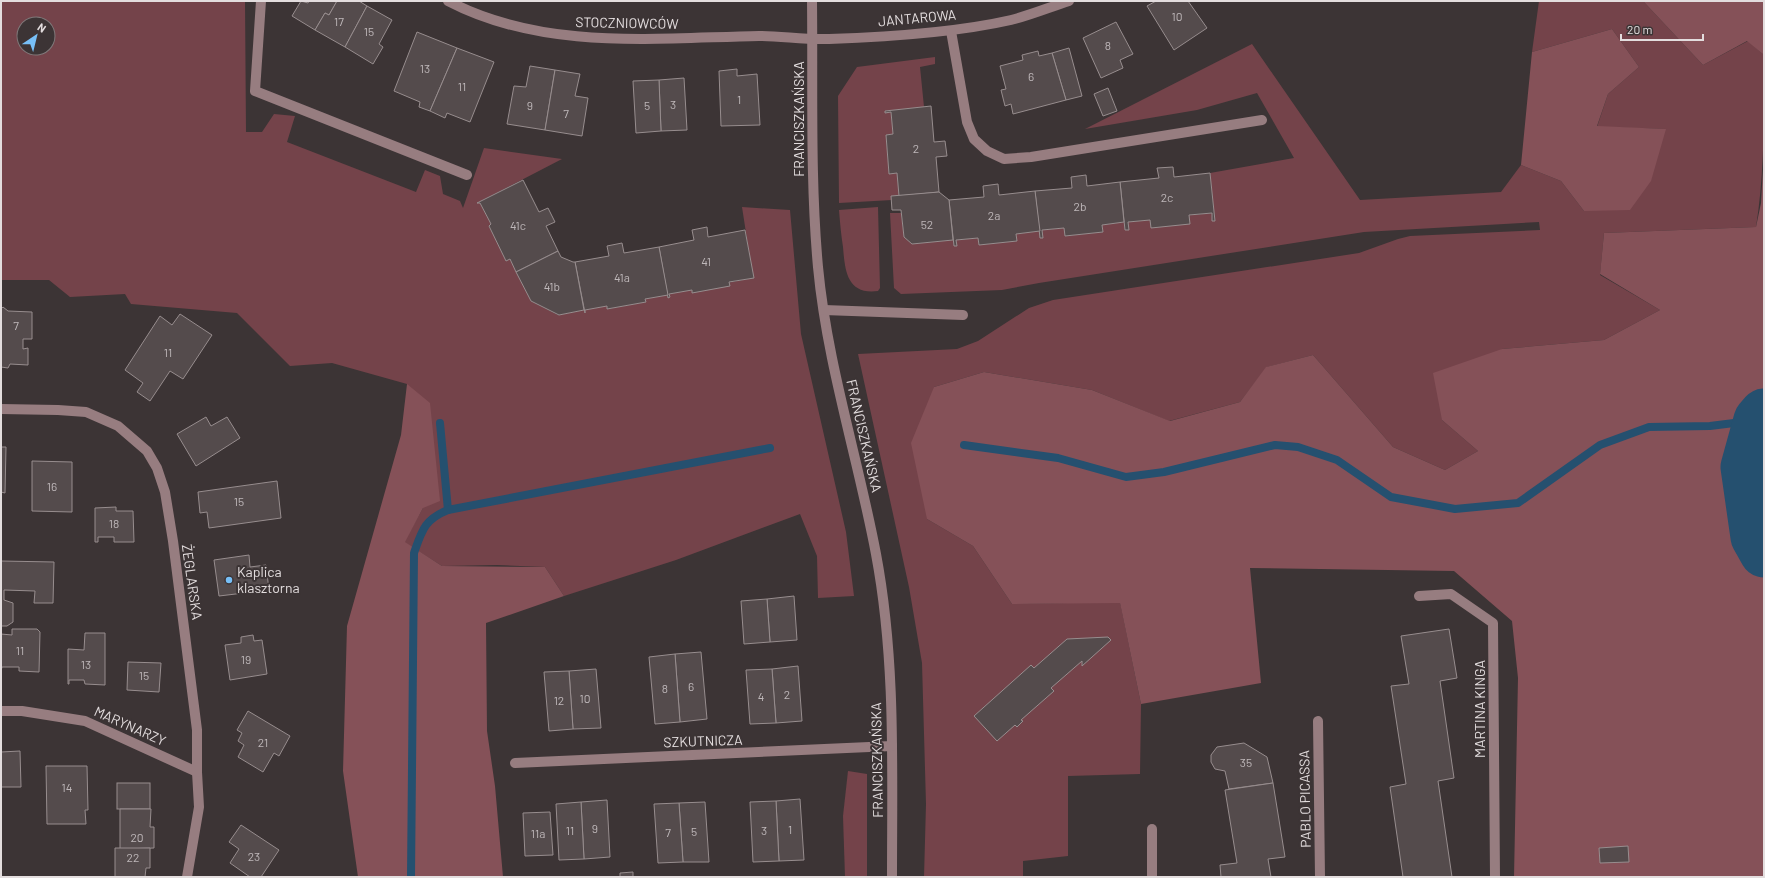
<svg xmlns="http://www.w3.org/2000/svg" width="1765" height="878" font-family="Barlow,sans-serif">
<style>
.green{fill:#74434a;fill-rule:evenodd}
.forest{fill:#855158}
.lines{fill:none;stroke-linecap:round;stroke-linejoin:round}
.stream{stroke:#25506f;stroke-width:8}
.river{stroke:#25506f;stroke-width:49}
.building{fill:#544b4c;stroke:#978d8e}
.minor{stroke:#977d80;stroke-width:10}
.poi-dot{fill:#77bff7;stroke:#3c3435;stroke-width:1.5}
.labels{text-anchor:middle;stroke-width:4;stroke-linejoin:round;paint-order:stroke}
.number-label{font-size:12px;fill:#bfb8ba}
.street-label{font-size:14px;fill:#e3ddde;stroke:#3c3435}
.poi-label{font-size:14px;fill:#e3ddde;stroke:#3c3435;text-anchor:start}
</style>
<rect width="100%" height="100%" fill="#3c3435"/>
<g class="green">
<path d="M1 1H245L246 132H262L274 114 295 116 287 142 416 192 425 170 440 176 443 194 460 201 463 208 484 148 562 159 477 203H480L491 224 489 226 506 260 510 259 531 301 558 315 584 310 585 313V310L607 306 608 309 646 302 645 299 668 295V297H670L669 294 753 278 742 207 790 210 801 334 846 532 854 596 818 598 817 556 800 514 676 560 564 596 545 567 497 565 442 566 404 542 423 508 407 384 332 363 290 366 237 313 131 304 125 294 70 297 49 280H1ZM24 24H48V48H24Z"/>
<path d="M1539 1H1643L1703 65 1748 41 1764 55C1764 112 1765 171 1756 227L1604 233 1600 275 1660 310 1604 340 1502 349 1442 420 1478 451 1445 470 1393 447 1313 355 1267 367 1240 402 1169 421 1092 390 984 372 934 387 927 519 973 546 1012 604 1120 602 1141 704 1140 774 1068 776V856L1023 861V877H924L926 804 922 663 909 587 858 354 957 349 978 341 1029 308 1053 300 1359 253 1398 239 1410 236 1540 230 1539 222 1364 232 1039 283 1002 290 901 294 894 288 890 213H901L904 237 912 244 953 240 954 246H956V240L978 238 979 245 1017 241 1016 234 1040 231 1043 238 1042 230 1064 228 1065 236 1103 232 1102 225 1124 222 1125 230H1129L1128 222 1212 213V221H1215L1210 173 1294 158 1257 93 1197 110 1085 129 1252 44 1360 200 1501 192 1521 165 1561 181 1584 211 1665 129 1597 127 1608 94 1639 67 1612 29 1532 52Z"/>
<polygon points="935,57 935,64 920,67 924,107 885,111 885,113 891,112 893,134 886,135 889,174 897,173 899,196 892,196 892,200 839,203 838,96 857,67"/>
<path d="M878 207 880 288 878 291C847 295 845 271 843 247 841 235 840 222 839 210Z"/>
<polygon points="848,771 867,774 867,877 845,877 843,816"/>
</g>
<g class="forest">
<polygon points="1643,1 1764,1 1764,55 1747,41 1703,65"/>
<polygon points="1612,29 1639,67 1608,94 1597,126 1666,129 1651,181 1630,210 1584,211 1561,181 1521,165 1532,52"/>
<polygon points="1764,153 1764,877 1514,877 1518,678 1512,621 1454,571 1250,568 1261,683 1141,704 1120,603 1012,604 973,546 927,519 911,443 934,387 984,372 1092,390 1170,421 1240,402 1266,367 1313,355 1393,447 1445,470 1478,451 1442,420 1433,373 1502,349 1604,340 1660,310 1600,274 1604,233 1756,227 1761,203"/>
<polygon points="407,384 430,403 440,501 423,508 405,542 442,566 545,567 564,596 486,623 487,731 495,786 503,877 358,877 343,771 347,626 401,435"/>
</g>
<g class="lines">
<g class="stream">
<polyline points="440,423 448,510"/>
<polyline points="964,445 1058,458 1126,477 1164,472 1275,445 1298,447 1337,460 1391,497 1455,509 1518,503 1600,445 1649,427 1710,426 1758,420"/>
<path d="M411 877 414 553C422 530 425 519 448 510L770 448"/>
</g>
<polyline class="river" points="1764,413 1758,420 1745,467 1755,537 1764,553"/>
</g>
<g class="building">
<polygon points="301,1 308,3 309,1 337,1 329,15 325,13 315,30 292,16"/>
<polygon points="337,1 359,1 367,6 345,47 315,30 325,13 329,15"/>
<polygon points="1156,1 1188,1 1207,28 1174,50 1147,6"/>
<polygon points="367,6 392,20 379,44 383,47 373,64 345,47"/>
<polygon points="1116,22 1133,54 1120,60 1123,68 1101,78 1083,38"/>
<polygon points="417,32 457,48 430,111 419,107 420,102 394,91"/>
<polygon points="457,48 494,62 470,122 447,113 445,118 430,111"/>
<polygon points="1069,48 1082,96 1066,100 1052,53"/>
<polygon points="1038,51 1039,56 1052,53 1066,100 1013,114 1011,104 1005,106 1001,90 1006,89 1000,66 1023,60 1022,55"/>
<polygon points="530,66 555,70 545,130 507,124 514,86 526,87"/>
<polygon points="737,69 737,76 757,74 760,125 721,126 719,71"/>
<polygon points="555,70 580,74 575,96 588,98 582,136 545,130"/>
<polygon points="684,78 687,130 661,131 659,80"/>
<polygon points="659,80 661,131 636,133 633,81"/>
<polygon points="1108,88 1117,111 1103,116 1094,94"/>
<polygon points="931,106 934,142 945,141 947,156 936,157 939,192 899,196 897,173 889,174 886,135 893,134 891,112 885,113 885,111"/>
<polygon points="1173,167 1174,177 1210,173 1215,221 1212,221 1212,213 1189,215 1190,224 1151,228 1150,220 1128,222 1129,230 1125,230 1120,182 1159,178 1157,168"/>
<polygon points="1086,175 1087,186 1120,182 1124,222 1102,225 1103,232 1065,236 1064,228 1042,230 1043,238 1040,238 1035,191 1072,188 1071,177"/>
<polygon points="523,180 539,212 548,208 555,222 546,226 558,251 516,272 510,259 506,261 489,226 491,224 480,203 477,203"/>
<polygon points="998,184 999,195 1035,191 1040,231 1016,234 1017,241 979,245 978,238 956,240 957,246 954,246 949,200 984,197 983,186"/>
<polygon points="939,192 949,200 953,240 912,244 904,237 901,210 892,210 891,196"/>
<polygon points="707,227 708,237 745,230 754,278 729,282 730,286 692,293 692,290 669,294 670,297 668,298 659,247 694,240 692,230"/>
<polygon points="622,243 624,253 659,247 668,295 645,299 646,302 607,309 607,306 585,310 585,313 575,262 609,256 607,246"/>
<polygon points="558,251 561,257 573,262 575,262 584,310 559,315 531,301 516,272"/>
<polygon points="3,307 8,311 32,312 32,339 23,339 23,349 28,348 28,365 10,364 8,368 1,367 1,309"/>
<polygon points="180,314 212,335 183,379 170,371 150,401 137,392 143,383 125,370 160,316 172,325"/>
<polygon points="206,417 211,426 227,417 240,438 196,466 177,434"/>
<polygon points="1,447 6,447 5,493 1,492"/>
<polygon points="32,461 72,462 72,512 32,511"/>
<polygon points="277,481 281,518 209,528 207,512 200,513 198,492"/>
<polygon points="116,507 116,511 133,511 134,542 114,542 114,537 98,537 98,542 95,542 95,508"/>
<polygon points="249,555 250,567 266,565 269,590 219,596 214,560"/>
<polygon points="1,561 54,562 53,603 34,603 35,591 4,590 4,600 13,603 13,622 7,626 1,626"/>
<polygon points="794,596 797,640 770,642 767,599"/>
<polygon points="767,599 770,642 744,644 741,601"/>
<polygon points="12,629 37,629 40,632 39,672 19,671 19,667 2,667 1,671 1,634 12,635"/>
<polygon points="1449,629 1457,678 1440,681 1454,778 1438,781 1452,877 1403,877 1390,787 1406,784 1391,686 1409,684 1401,636"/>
<polygon points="85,633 105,633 105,685 85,684 84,680 69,680 69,684 68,684 68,649 84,650"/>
<polygon points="253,635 254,641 262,640 267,674 230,680 225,645 241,643 241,637"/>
<polygon points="1108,637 1111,640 1082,666 1082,661 1051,688 1054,691 1021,720 1023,721 1017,727 1015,725 997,741 974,716 1031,665 1034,668 1067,639"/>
<polygon points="701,652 707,719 680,722 675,654"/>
<polygon points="675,654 680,722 655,724 649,657"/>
<polygon points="128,662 161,663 159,692 127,690"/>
<polygon points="798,666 802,721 776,723 772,669"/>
<polygon points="596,669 601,728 573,729 569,671"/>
<polygon points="772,669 776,723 750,724 746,670"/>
<polygon points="569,671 573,729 549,731 544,672"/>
<polygon points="248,711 290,736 279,756 274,753 263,772 238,757 244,745 238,741 242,733 237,730"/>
<polygon points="1244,743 1267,757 1273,783 1229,789 1225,771 1215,769 1211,762 1211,755 1217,747"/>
<polygon points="20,751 21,787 1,787 1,752"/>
<polygon points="46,766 87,766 88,810 85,810 86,824 47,824"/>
<rect x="117" y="783" width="33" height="26"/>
<polygon points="1273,783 1285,857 1268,859 1271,877 1221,877 1220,865 1237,863 1225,790"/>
<polygon points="800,799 804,860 779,861 776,801"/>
<polygon points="607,800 610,857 584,859 581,802"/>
<polygon points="776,801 779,861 753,862 750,802"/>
<polygon points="581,802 584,859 559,860 556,804"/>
<polygon points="705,802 709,862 683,862 679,803"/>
<polygon points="679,803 683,862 658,863 654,804"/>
<polygon points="120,809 151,809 150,827 154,827 154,848 120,849"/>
<polygon points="550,812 553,855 525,856 523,813"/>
<polygon points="241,825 279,850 261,877 250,877 230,863 239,849 229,842"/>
<polygon points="1628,846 1629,862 1600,863 1599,848"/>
<polygon points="115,848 150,848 150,868 146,868 145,877 115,877"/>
<polygon points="633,872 633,877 620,877 620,873"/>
</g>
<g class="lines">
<g class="minor">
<polyline points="261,1 255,91 467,175"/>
<path d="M448 1C544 51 654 38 759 36 782 36 805 40 829 39 888 37 954 33 1011 20 1031 15 1050 7 1069 1"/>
<path d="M812 1C813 90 810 179 818 267 827 364 858 458 876 554 896 660 892 769 892 877"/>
<polyline points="951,31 967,122 974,139 987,151 1004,159 1031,157 1262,120"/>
<polyline points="824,310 963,315"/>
<polyline points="1,409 58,410 86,412 118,426 147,451 157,468 165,492 173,541 197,730 197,772 199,807 187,877"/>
<polyline points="1419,596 1451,594 1493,623 1495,877"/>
<polyline points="1,711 22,711 85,721 197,772"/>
<polyline points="1318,721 1320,877"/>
<polyline points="515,763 892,746"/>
<polyline points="1152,829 1152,877"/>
</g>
</g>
<circle class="poi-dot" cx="229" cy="580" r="4"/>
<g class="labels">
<g class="number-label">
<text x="1177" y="21">10</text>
<text x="339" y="26">17</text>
<text x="369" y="36">15</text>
<text x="1108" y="50">8</text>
<text x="425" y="73">13</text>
<text x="1031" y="81">6</text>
<text x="462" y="91">11</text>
<text x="739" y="104">1</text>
<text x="673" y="109">3</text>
<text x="530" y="110">9</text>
<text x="647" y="110">5</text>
<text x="566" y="118">7</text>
<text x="916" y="153">2</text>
<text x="1167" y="202">2c</text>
<text x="1080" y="211">2b</text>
<text x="994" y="220">2a</text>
<text x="927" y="229">52</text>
<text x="518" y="230">41c</text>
<text x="706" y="266">41</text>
<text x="622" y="282">41a</text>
<text x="552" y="291">41b</text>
<text x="16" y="330">7</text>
<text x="168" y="357">11</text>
<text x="52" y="491">16</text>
<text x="239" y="506">15</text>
<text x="114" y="528">18</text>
<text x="20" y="655">11</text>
<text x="246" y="664">19</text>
<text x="86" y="669">13</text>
<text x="144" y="680">15</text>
<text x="691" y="691">6</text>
<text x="665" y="693">8</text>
<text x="787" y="699">2</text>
<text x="761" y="701">4</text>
<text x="585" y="703">10</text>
<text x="559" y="705">12</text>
<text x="263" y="747">21</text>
<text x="1246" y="767">35</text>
<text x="67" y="792">14</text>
<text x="595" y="833">9</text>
<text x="790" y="834">1</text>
<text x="570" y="835">11</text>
<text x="764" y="835">3</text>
<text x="694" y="836">5</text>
<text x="668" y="837">7</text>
<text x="538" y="838">11a</text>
<text x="137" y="842">20</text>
<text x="254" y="861">23</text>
<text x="133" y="862">22</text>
</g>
<g class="street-label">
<text transform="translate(917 18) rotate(-5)" y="5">JANTAROWA</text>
<text transform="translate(627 23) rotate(1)" y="5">STOCZNIOWCÓW</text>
<text transform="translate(799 119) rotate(-90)" y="5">FRANCISZKAŃSKA</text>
<text transform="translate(864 436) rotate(77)" y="5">FRANCISZKAŃSKA</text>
<text transform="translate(192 582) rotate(82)" y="5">ŻEGLARSKA</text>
<text transform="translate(1480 709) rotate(-90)" y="5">MARTINA KINGA</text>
<text transform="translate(130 726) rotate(24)" y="5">MARYNARZY</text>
<text transform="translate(703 741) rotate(-2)" y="5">SZKUTNICZA</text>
<text transform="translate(877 760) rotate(-91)" y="5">FRANCISZKAŃSKA</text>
<text transform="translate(1305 799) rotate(-91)" y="5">PABLO PICASSA</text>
</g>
<g class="poi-label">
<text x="237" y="577">Kaplica<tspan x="237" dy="16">klasztorna</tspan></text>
</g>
</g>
<rect width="1765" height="878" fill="none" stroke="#e3ddde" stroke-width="4"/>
<g transform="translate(36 36) rotate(35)"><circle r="19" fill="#3c3435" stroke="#7f7879"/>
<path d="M0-3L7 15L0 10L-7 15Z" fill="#77bff7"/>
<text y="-6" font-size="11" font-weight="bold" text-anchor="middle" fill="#e3ddde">N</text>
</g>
<path d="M1621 34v6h82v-6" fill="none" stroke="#e3ddde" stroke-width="2"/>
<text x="1627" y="34" font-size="12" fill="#e3ddde" stroke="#3c3435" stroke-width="3" paint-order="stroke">20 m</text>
</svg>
